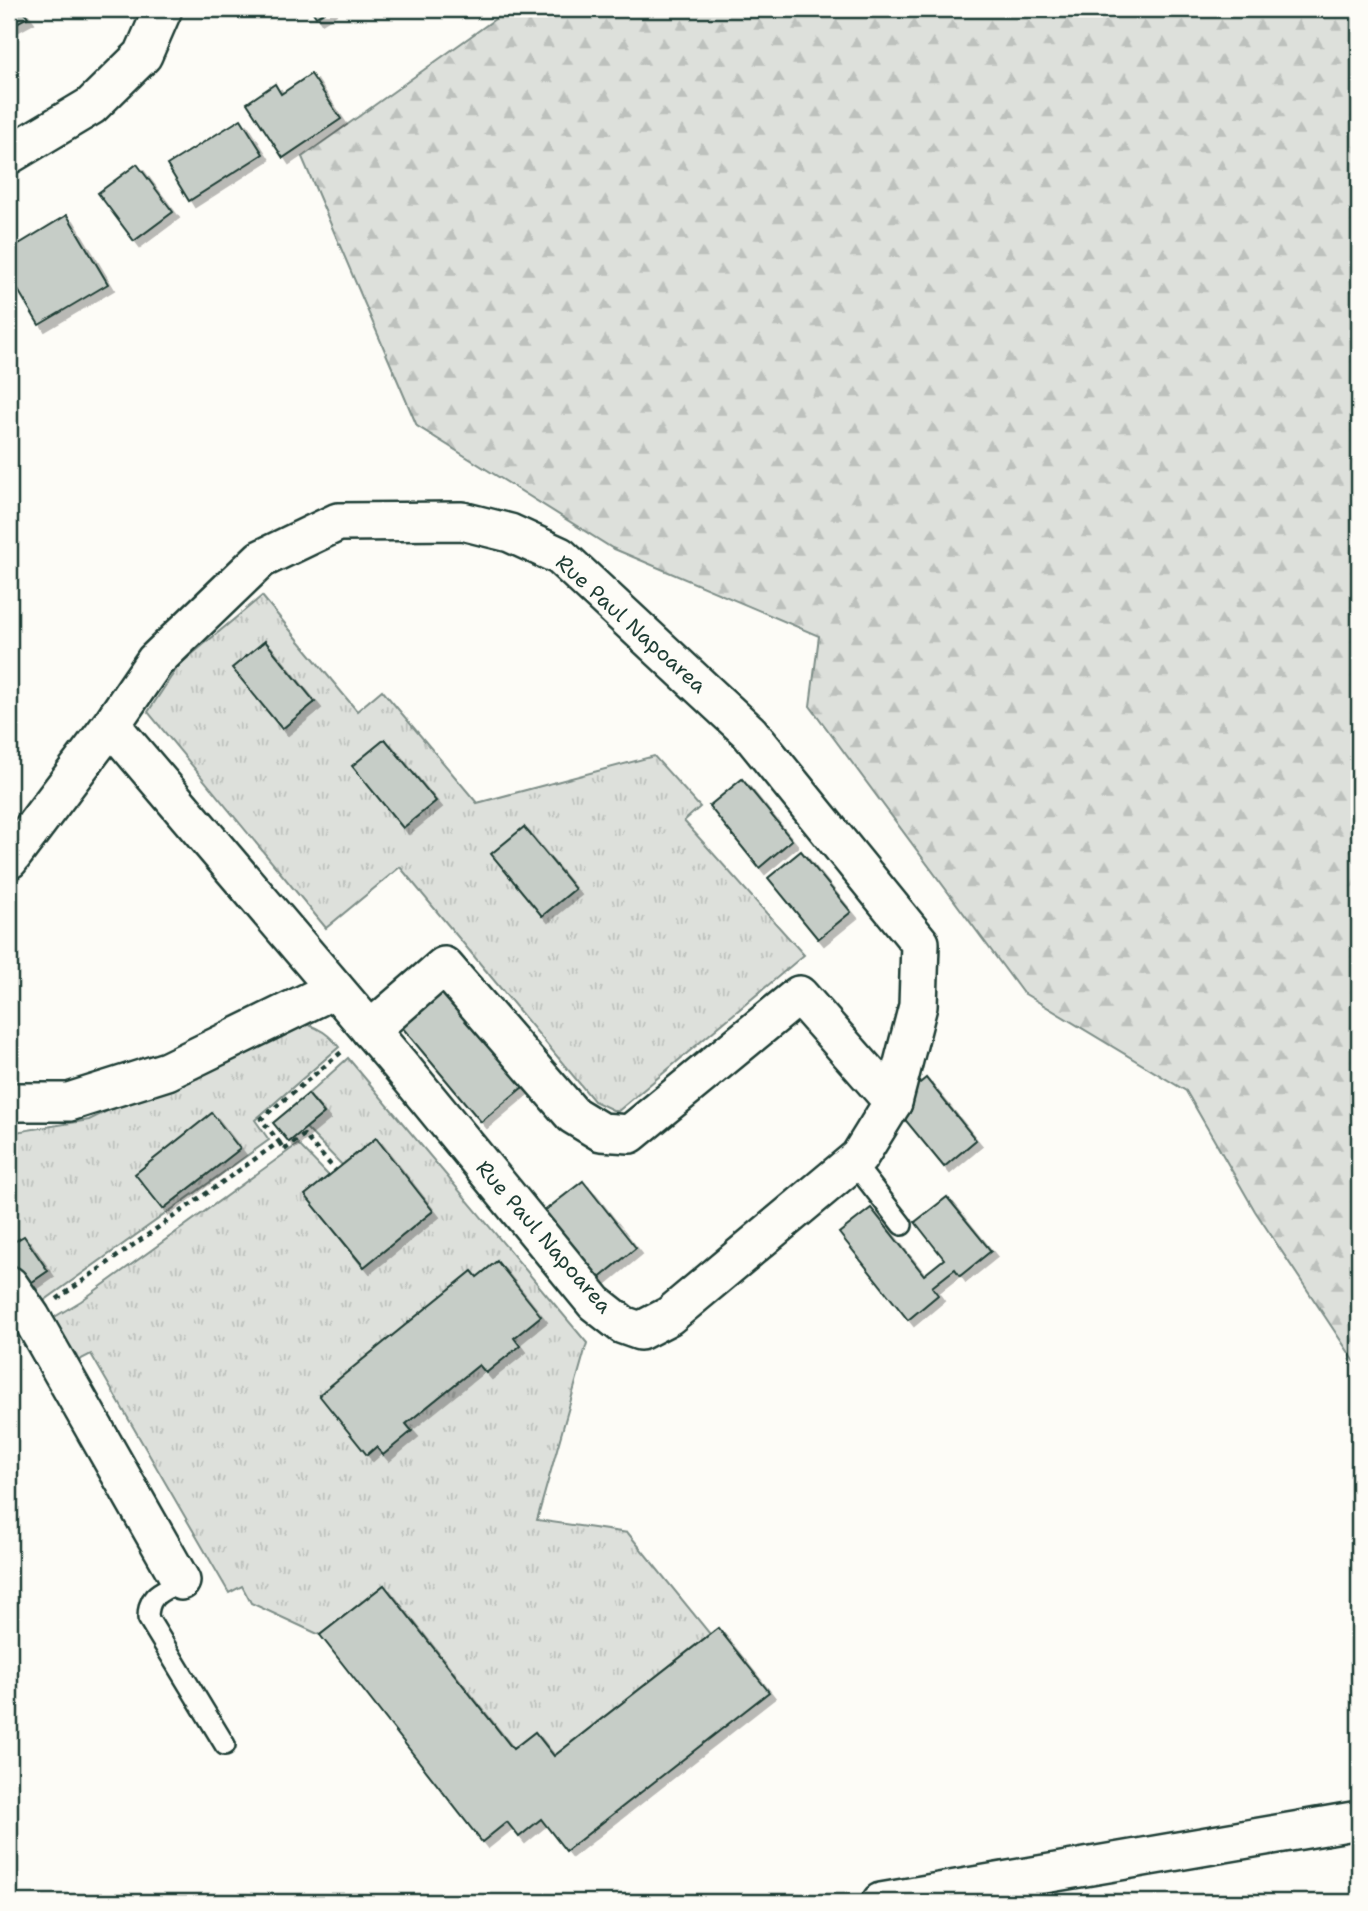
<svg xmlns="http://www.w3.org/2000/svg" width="1368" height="1911" font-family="'Shantell Sans',sans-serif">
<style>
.grass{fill:url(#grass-tufts);stroke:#7e8e88;stroke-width:2}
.forest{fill:url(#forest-firs);stroke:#7e8e88;stroke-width:2}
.building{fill:#c6cdc7;stroke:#1f3d34;stroke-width:2;filter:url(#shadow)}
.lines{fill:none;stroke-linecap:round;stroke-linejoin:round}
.service-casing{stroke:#1f3d34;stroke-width:24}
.minor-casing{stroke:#1f3d34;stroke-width:42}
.path{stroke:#1f3d34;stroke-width:4.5;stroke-dasharray:5 5;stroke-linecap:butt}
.service{stroke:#fdfcf7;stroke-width:19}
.minor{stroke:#fdfcf7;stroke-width:37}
.labels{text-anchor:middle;stroke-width:7;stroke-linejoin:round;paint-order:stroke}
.street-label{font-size:21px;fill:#1f3d34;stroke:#fdfcf7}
</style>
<defs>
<pattern id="grass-tufts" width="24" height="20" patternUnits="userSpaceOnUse" patternTransform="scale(1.75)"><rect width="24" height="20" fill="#dde0db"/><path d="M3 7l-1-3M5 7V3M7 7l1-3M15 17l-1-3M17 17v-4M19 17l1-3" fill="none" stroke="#bdc1bd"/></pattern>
<pattern id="forest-firs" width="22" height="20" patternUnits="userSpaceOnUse" patternTransform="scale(1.75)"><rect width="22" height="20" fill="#dde0db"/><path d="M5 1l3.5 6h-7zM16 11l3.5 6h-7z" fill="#bdc1bd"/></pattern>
<filter id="shadow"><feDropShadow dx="6" dy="6" stdDeviation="0" flood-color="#0004"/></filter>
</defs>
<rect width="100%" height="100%" fill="#fdfcf7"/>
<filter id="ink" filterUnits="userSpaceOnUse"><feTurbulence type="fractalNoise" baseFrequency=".0143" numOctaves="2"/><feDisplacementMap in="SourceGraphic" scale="14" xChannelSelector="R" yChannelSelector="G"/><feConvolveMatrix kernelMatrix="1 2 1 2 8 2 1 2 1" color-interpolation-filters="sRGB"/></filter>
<g filter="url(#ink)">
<g class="grass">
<polygon points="262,596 357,711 382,690 477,803 654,756 700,807 684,821 804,955 617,1112 594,1101 400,867 326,928 148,712 179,665"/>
<path d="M288 1022C310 1022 326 1030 339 1047L255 1120 269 1140 38 1305 26 1286 48 1271 24 1236 9 1245V1133L89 1120Z"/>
<polygon points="348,1058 587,1343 537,1520 628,1533 710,1634 554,1756 535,1732 513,1749 384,1585 320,1635 251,1603 242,1586 229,1593 91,1354 68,1366 43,1324 81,1301 298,1144 329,1176 306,1195 363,1267 433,1211 376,1139 342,1165 306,1128 324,1113 308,1094"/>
</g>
<polygon class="forest" points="509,9 1359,9 1359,1368 1255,1211 1186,1091 1022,992 810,706 819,636 612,548 417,426 302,157"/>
<g class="building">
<polygon points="9,9 22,9 28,17 9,27"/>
<polygon points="311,9 329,9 316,17"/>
<polygon points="311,74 341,119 283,158 247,103 275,84 281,94"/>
<polygon points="241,119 263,154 189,201 167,165"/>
<polygon points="137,164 173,212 134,241 98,193"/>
<polygon points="67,215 108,284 39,325 9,275 9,250"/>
<polygon points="265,641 315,702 282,729 232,668"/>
<polygon points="385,739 436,801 403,828 352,766"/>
<polygon points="742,779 792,840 759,868 709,806"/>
<polygon points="524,827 575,889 542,916 491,854"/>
<polygon points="801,851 851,912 818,939 768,878"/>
<polygon points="444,989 524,1086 481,1122 401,1026"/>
<polygon points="926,1078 976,1140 944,1167 893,1105"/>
<polygon points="308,1094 324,1113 289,1142 273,1123"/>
<polygon points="212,1113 240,1149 163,1209 135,1174"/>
<polygon points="376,1138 433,1211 364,1267 305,1195"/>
<polygon points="583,1181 636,1248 592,1284 538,1216"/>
<polygon points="947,1197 991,1251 960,1276 955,1269 932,1287 938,1295 908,1320 839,1233 871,1208 924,1275 944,1259 915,1222"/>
<polygon points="24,1236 48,1271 26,1286 9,1260 9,1245"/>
<polygon points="497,1261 541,1316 514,1338 520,1346 486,1373 479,1365 406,1424 412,1431 383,1455 376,1447 367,1455 319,1395 472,1271 477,1277"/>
<polygon points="384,1585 513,1749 535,1732 554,1756 718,1628 769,1692 566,1851 541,1819 519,1837 507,1822 482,1842 320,1635"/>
</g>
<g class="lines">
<defs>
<g id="service">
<polyline points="853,1162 902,1225"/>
<path d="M181 1581C162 1592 148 1593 148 1618L225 1745"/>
</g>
<g id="minor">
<polyline points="9,155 91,106 143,55 163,9"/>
<polyline points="9,860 111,725 155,661 261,559 338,522 462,521 510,533 560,556 749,732 920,943 918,1006 893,1102 859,1157 669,1316 640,1331 623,1325 595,1303 400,1065 111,725"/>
<polyline points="370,1030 444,966 573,1115 601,1132 630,1134 799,995 893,1102"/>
<polyline points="9,1102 69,1102 167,1071 335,989"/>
<polyline points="9,1285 31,1317 181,1581"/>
<polyline points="881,1902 1359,1820"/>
</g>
</defs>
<use href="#service" class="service-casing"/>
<use href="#minor" class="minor-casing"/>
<g class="path">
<polyline points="279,1142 284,1150 304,1135 336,1171"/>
<polyline points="57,1299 279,1142 261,1119 344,1050"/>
</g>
<use href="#service" class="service"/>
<use href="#minor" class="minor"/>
</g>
</g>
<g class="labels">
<g class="street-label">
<text transform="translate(631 624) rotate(42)" y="7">Rue Paul Napoarea</text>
<text transform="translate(544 1237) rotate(49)" y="7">Rue Paul Napoarea</text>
</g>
</g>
<rect width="1368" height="1911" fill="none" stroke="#fdfcf7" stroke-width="35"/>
<rect x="18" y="18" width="1333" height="1876" fill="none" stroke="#1f3d34" stroke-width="2.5" filter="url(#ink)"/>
</svg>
